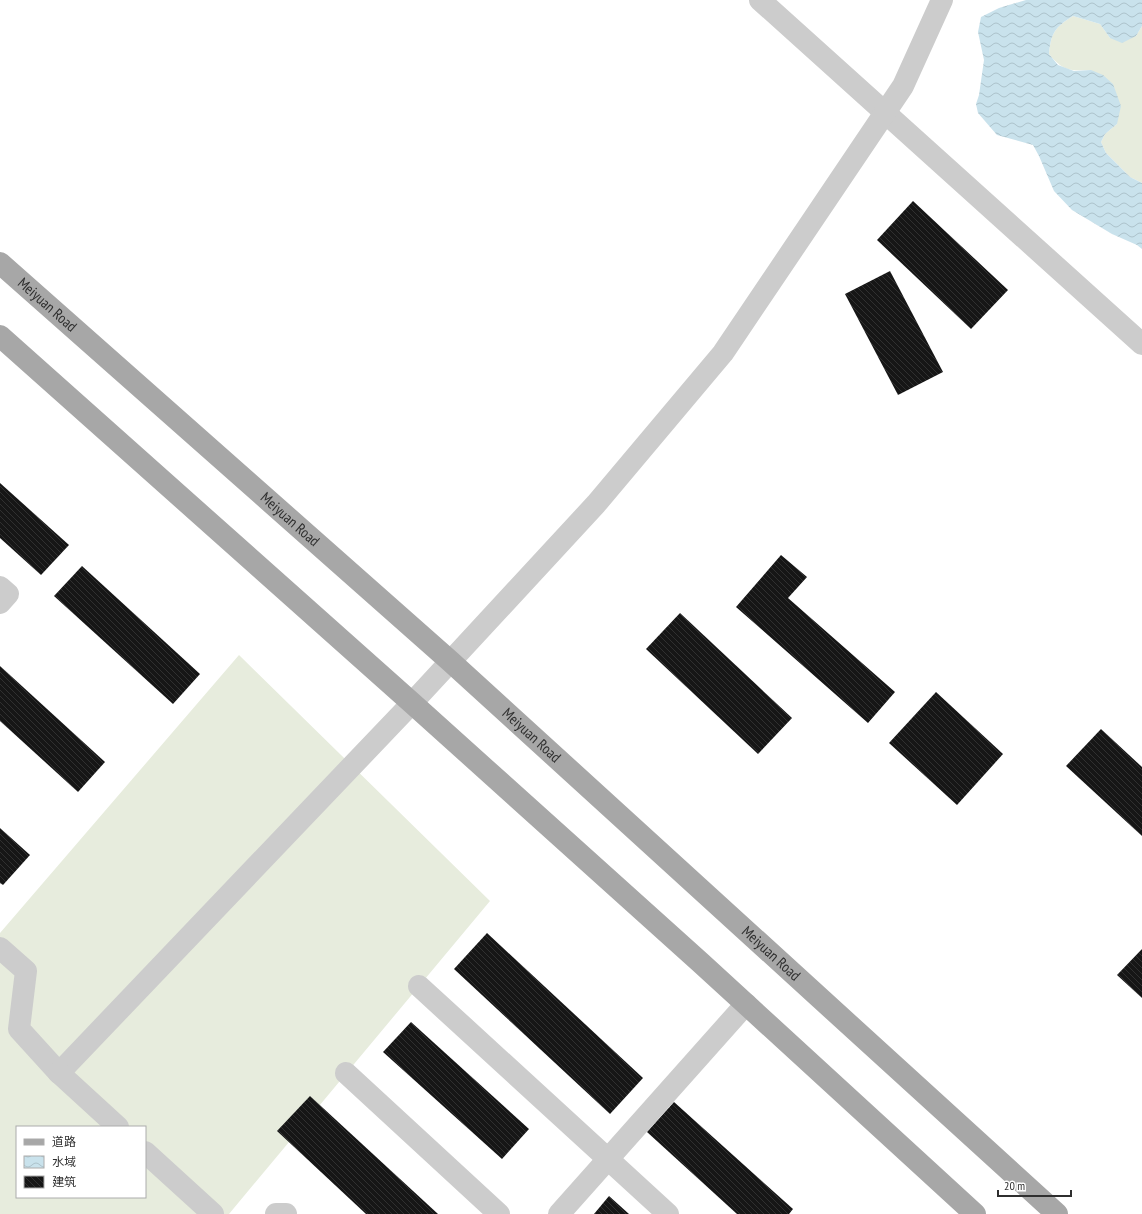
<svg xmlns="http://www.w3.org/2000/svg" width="1142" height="1214" font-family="'PT Sans Narrow','Noto Sans SC',sans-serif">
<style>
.grass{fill:#e7ecdd;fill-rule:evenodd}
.water{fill:url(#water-waves)}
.building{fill:url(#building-back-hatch)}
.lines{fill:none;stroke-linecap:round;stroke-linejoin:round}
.minor{stroke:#ccc;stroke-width:22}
.major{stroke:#a7a7a7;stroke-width:22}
.labels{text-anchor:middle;stroke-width:4;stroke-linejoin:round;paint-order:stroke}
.street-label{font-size:15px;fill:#2f2f2f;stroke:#fff}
</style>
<defs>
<pattern id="water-waves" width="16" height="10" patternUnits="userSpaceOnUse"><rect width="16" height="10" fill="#c9e2ec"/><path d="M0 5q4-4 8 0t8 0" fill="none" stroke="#adc2cb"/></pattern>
<pattern id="building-back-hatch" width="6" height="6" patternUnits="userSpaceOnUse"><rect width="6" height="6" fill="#161616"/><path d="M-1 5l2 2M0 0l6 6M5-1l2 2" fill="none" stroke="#303030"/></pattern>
</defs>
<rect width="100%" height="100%" fill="#fff"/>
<g class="grass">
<path d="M1073 16 1100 24 1110 38 1136 36 1142 26V183L1130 177 1106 153 1101 142 1105 134 1117 124 1091 70C1069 71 1063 71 1049 54 1051 33 1055 27 1073 16Z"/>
<path d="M239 655 490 901 229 1214H0V933ZM17 1127H145V1197H17Z"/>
</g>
<path class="water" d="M1026 0H1142V26L1136 36 1122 43 1110 38 1100 24 1073 16C1055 27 1051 33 1049 54L1058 65 1074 71 1091 70 1103 75 1113 84 1121 106 1117 124 1105 134 1101 142 1106 153 1130 177 1142 183V249L1137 245 1112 234 1072 210 1054 191 1039 156 1033 145 997 135 978 113 976 104 979 95 984 60 978 32 981 17 999 8Z"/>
<g class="building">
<polygon points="913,201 1008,290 971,329 877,240"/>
<polygon points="890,271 943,372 898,395 845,294"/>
<polygon points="0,483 69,545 41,575 0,538"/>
<polygon points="781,555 807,577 788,598 895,692 868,723 736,607"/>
<polygon points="82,566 200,674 173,704 54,596"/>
<polygon points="680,613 792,718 758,754 646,649"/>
<polygon points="0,666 105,762 78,792 0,721"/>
<polygon points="936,692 1003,754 957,805 889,743"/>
<polygon points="1101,729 1142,767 1142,836 1066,766"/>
<polygon points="0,828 30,855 3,885 0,883"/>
<polygon points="487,933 643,1078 610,1114 454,969"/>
<polygon points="1142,949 1142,998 1117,975"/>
<polygon points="411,1022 529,1129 502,1159 383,1052"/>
<polygon points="310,1096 438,1214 366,1214 277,1131"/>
<polygon points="674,1102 793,1209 789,1214 737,1214 647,1132"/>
<polygon points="609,1196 629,1214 594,1214"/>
</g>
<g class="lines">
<g class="minor">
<polyline points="760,0 1142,344"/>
<polyline points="0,587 8,594 0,603"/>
<polyline points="0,948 26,971 19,1029 59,1073 412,703 596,504 723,353 903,86 942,0"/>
<polyline points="419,986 668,1214"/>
<polyline points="59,1073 118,1127"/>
<polyline points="346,1073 499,1214"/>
<polyline points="145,1152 213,1214"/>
<polyline points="276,1214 286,1214"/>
<polyline points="559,1214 746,1004"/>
</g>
<g class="major">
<path id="s1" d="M0 263 450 661 1057 1214"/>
<polyline points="0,336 412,703 701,963 975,1214"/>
</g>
</g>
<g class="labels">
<g class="street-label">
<text dy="5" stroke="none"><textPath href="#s1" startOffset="63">Meiyuan Road</textPath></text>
<text dy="5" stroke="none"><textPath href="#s1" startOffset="387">Meiyuan Road</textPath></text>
<text dy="5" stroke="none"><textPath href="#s1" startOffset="711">Meiyuan Road</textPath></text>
<text dy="5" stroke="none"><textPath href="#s1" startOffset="1035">Meiyuan Road</textPath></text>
</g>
</g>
<rect x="16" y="1126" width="130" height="72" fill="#ffffff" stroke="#acacac"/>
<rect x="24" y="1139" width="20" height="6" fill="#a7a7a7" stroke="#acacac"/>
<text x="52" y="1146" font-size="12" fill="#2f2f2f">道路</text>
<rect x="24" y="1156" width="20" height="12" fill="url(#water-waves)" stroke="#acacac"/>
<text x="52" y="1166" font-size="12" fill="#2f2f2f">水域</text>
<rect x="24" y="1176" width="20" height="12" fill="url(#building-back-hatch)" stroke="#acacac"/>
<text x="52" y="1186" font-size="12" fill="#2f2f2f">建筑</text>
<path d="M998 1190v6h73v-6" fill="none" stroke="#2f2f2f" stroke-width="2"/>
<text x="1004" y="1190" font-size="12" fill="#2f2f2f" stroke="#ffffff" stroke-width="3" paint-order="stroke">20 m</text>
</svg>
